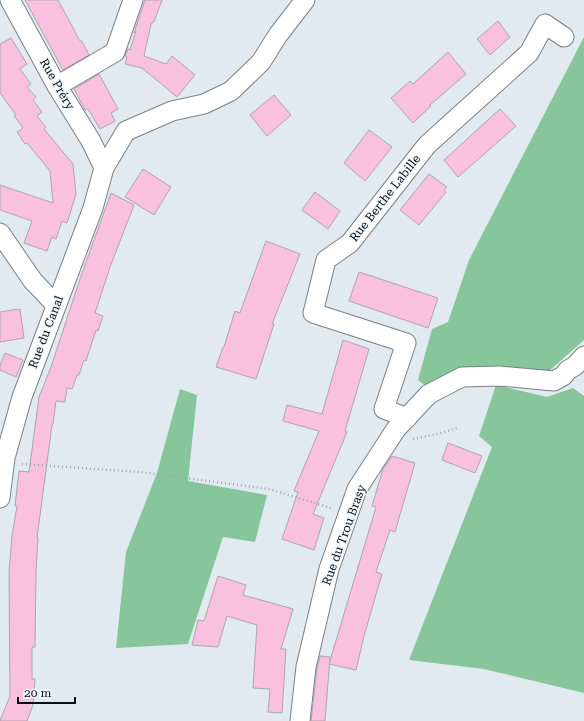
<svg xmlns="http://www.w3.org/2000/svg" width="584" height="721" font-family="'Roboto Serif',serif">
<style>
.green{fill:#86c69a}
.building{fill:#f9c0e0;stroke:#afa5aa}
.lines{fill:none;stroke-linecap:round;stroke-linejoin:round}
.minor-casing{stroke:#788086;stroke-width:21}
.path{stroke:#a0a7ac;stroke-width:2.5;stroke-dasharray:1 3;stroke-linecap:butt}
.minor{stroke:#fff;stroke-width:19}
.labels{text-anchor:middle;stroke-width:3;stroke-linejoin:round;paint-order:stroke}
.street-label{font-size:12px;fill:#0c0f11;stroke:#eef7fe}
</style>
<rect width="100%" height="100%" fill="#e1eaf1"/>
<g class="green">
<polygon points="584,37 584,340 549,371 452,371 427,387 418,380 432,329 448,322 469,260"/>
<polygon points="496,385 547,397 573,388 584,396 584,693 484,669 409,660 492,447 479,436"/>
<polygon points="180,389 197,395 188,481 267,495 255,542 223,537 188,644 116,648 126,552 157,473"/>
</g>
<g class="building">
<polygon points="25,0 58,0 80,41 82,41 89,55 63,70"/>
<polygon points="145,0 162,0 154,22 151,24 144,56 166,64 172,56 195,75 177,97 142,68 125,64 127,57 125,56 128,49 130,50 136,31 134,33"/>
<polygon points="498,21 510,37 490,55 477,39"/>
<polygon points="11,38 27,64 20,69 31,84 27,87 36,97 33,100 42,112 37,116 46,127 44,129 73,164 76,194 67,223 62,221 56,239 52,237 47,251 24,243 32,221 0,210 0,185 53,203 50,171 27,143 25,144 17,132 23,128 14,116 16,115 0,93 0,44"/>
<polygon points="448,52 466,74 430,105 431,106 413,123 391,98 410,81 413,84"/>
<polygon points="99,74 118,109 111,113 115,121 100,129 88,109 85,110 74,89"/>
<polygon points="274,95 291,115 267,136 250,115"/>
<polygon points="500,109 516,126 458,177 444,160"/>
<polygon points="369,130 392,147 365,181 344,163"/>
<polygon points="143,169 171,187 154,215 125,197"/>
<polygon points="429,174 447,187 444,190 446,192 419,225 400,210"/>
<polygon points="315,192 340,211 328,229 302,210"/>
<polygon points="111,193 134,205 110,267 95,313 103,316 98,331 96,330 86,361 84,360 79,375 77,375 72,389 67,388 65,402 56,401 53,424 52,425 37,538 38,538 36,573 35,647 32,647 32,679 35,679 33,705 27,721 0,721 10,696 9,572 12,536 17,506 15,506 19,471 29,472 39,397 51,367 80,279"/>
<polygon points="266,241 300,254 272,324 274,324 256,379 216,367 223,347 224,347 235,311 240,313"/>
<polygon points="359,272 438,298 428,328 349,301"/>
<polygon points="20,309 24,338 0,342 0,312"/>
<polygon points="343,340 369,349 345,431 347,432 313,514 324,518 314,550 282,539 298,492 294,491 319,431 283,421 287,405 322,414"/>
<polygon points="5,353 23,360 16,377 0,370 0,365"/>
<polygon points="448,443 482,456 475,473 442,460"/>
<polygon points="392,456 415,463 395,532 390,530 376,572 382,574 364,636 356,670 329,664 376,507 372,506 383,469"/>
<polygon points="218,576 246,585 243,595 293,609 281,649 286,649 282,713 268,712 270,689 253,688 257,625 227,616 218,647 192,645 198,620 204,621"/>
<polygon points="320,656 330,657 325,721 311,721 317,669"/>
</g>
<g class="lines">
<defs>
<g id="minor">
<polyline points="10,0 57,86 91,141 104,168"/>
<polyline points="57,86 115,52 133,0"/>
<polyline points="0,233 33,281 56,305"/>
<polyline points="407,418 384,409 406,343 313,313 326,260 350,243 427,145 529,53 545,24 564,37"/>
<polyline points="0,498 5,458 22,397 93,208 104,168 126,131 172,111 204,104 231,91 261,62 278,35 305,0"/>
<polyline points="300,721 306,667 329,569 357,489 396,429 429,394 462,377 499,376 554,381 563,376 568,370 575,366 584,356"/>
</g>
</defs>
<use href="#minor" class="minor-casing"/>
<g class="path">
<polyline points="413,439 438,434 457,428"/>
<polyline points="22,464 140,472 269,489 331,508"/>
</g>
<use href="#minor" class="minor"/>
</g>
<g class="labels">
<g class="street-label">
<text transform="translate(57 84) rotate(60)" y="4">Rue Préry</text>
<text transform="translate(385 198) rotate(-52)" y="4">Rue Berthe Labille</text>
<text transform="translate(46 332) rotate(-69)" y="4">Rue du Canal</text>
<text transform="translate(344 535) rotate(-70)" y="4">Rue du Trou Brasy</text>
</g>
</g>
<path d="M18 697v6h57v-6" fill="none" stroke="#0c0f11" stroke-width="2"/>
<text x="24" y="697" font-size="12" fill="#0c0f11" stroke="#eef7fe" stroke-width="3" paint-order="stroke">20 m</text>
</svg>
